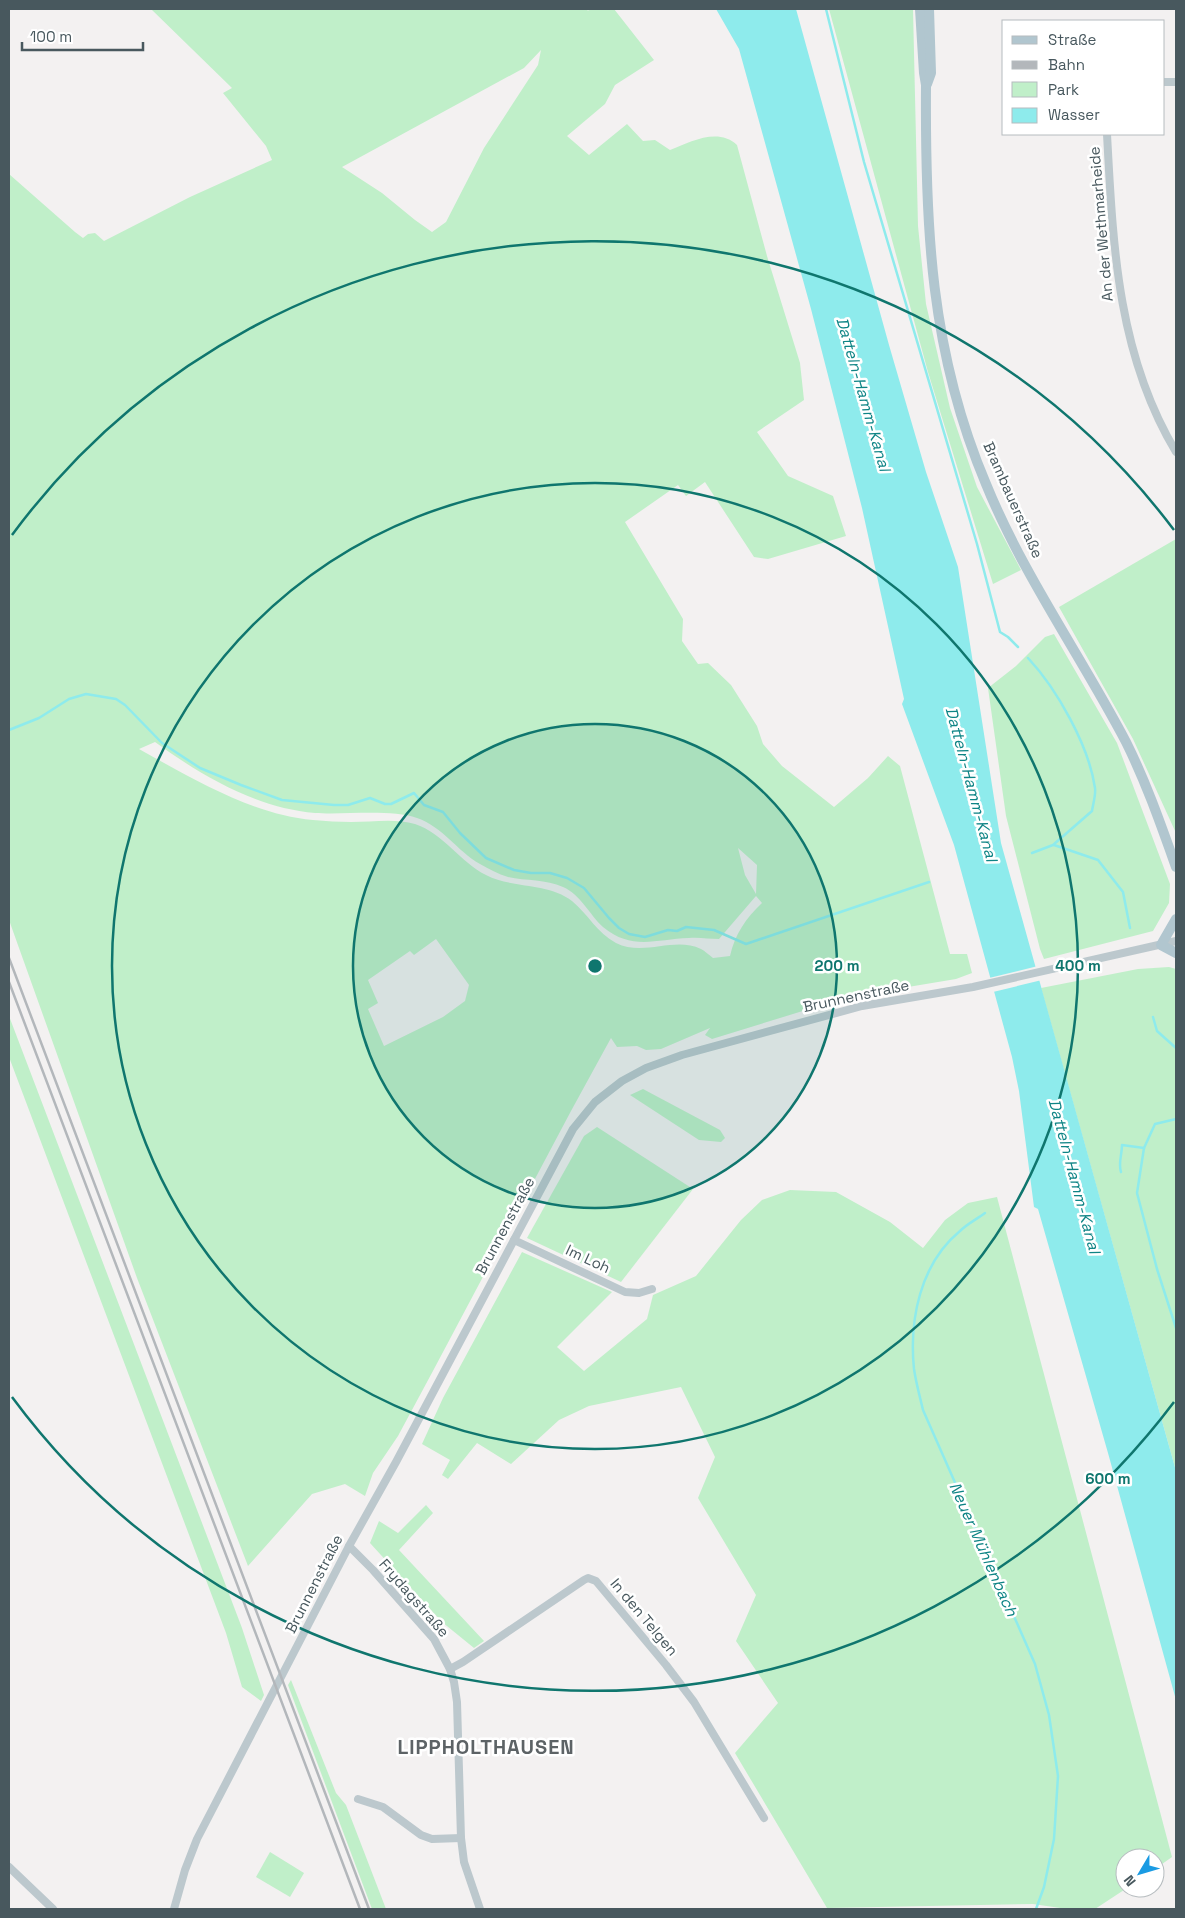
<svg xmlns="http://www.w3.org/2000/svg" width="1185" height="1918" font-family="'Space Grotesk',sans-serif">
<style>
.green{fill:#c0efc9;fill-rule:evenodd}
.water{fill:#8eebec}
.pier{fill:#f3f1f1}
.lines{fill:none;stroke-linecap:round;stroke-linejoin:round}
.stream{stroke:#8eebec;stroke-width:2.5}
.minor{stroke:#bcc8cd;stroke-width:8}
.major{stroke:#b1c6cf;stroke-width:10}
.rail{stroke:#b3b7bb;stroke-width:2.5}
.ring{fill:none;stroke:#0f766e;stroke-width:2.5}
.labels{text-anchor:middle;stroke-width:5;stroke-linejoin:round;paint-order:stroke}
.street-label{font-size:15px;fill:#48585e;stroke:#fff}
.water-label{font-size:16px;font-style:italic;fill:#0e8485;stroke:#fff}
.district-label{font-size:20px;font-weight:bold;letter-spacing:1px;fill:#5d6366;stroke:#fff}
.centre{fill:#0f766e;stroke:#fff;stroke-width:2.5}
.ring-label{font-size:15px;text-anchor:middle;font-weight:bold;fill:#0f766e;stroke:#fff;stroke-width:5;stroke-linejoin:round;paint-order:stroke}
</style>
<rect width="100%" height="100%" fill="#f3f1f1"/>
<g class="green">
<path d="M151 9H589L587 11 592 9H614L654 60 615 85 605 104 567 136 589 155 627 124 643 141 655 140 670 150C690 142 718 127 737 145L767 256 800 363 804 400 757 432 788 476 833 496 846 536 768 559 754 557 705 482 686 496 678 485 625 522 683 619 682 641 698 664 708 663 731 685 757 726 763 744 782 766 834 807 868 778 888 756 900 766 950 954H967L972 973 956 979 848 997 712 1039 705 1035 710 1028 661 1049 646 1050 637 1046 617 1047 611 1038 571 1111 434 1369 398 1436 373 1473 365 1496 345 1484 312 1494 248 1566 137 1278 9 920V174L75 232 83 238 88 234 95 233 104 241 190 197 272 160 266 146 223 93 232 88ZM541 50 538 65 484 148 446 222 432 232 415 220 382 193 342 167 524 68ZM155 742C202 776 256 808 315 813 344 815 392 809 417 818 443 827 457 851 480 864 489 869 498 874 508 877 526 881 546 879 563 887 581 895 589 914 603 927 632 951 656 939 689 938 699 937 709 939 719 939L756 896 762 903C746 918 735 934 730 956L713 958C709 955 705 951 701 949 674 936 644 957 616 943 597 933 588 914 572 901 548 882 513 889 486 875 460 862 443 833 415 824 395 818 372 822 351 822 339 822 326 821 313 820 251 814 193 779 139 749ZM738 848 757 865 756 894 745 875ZM436 939 469 985 465 1001 443 1017 384 1046 368 1009 378 1003 368 980 410 951 414 955Z"/>
<polygon points="829,9 913,9 918,226 926,304 950,408 977,487 1021,570 993,584 928,372"/>
<polygon points="1176,539 1176,833 1133,739 1059,607"/>
<polygon points="1054,634 1117,743 1170,884 1169,903 1153,931 1044,959 1040,949 1006,816 988,688 1016,666 1045,637"/>
<polygon points="1169,967 1176,969 1176,1471 1041,988 1138,969"/>
<polygon points="9,1016 242,1628 264,1695 261,1701 242,1687 226,1633 9,1057"/>
<polygon points="643,1089 720,1130 725,1138 721,1142 699,1140 630,1095"/>
<polygon points="597,1127 693,1189 621,1282 527,1238 584,1136"/>
<polygon points="790,1190 836,1192 890,1222 923,1248 945,1220 968,1203 997,1197 1172,1857 1155,1869 1155,1858 1125,1858 1125,1888 1127,1888 1095,1909 1067,1909 1033,1904 827,1908 735,1753 778,1703 736,1641 756,1595 698,1498 715,1457 681,1387 589,1406 559,1420 511,1464 477,1443 448,1479 442,1475 426,1505 433,1513 399,1550 484,1641 474,1648 442,1622 370,1543 379,1521 398,1533 426,1505 450,1460 422,1444 443,1398 522,1252 612,1292 557,1347 584,1371 647,1319 653,1295 696,1276 741,1220 762,1200"/>
<polygon points="291,1680 336,1793 346,1805 386,1909 372,1909 288,1685"/>
<polygon points="270,1852 304,1873 290,1897 256,1877"/>
</g>
<polygon class="water" points="716,9 796,9 889,345 926,472 958,567 1001,843 1176,1471 1176,1700 1108,1453 1038,1209 1034,1207 1019,1091 1012,1057 954,845 902,704 904,699 862,508 811,309 739,49"/>
<polygon class="pier" points="1038,966 1042,980 993,992 989,978"/>
<g class="lines">
<g class="stream">
<polyline points="826,9 864,162 977,544 1000,632 1008,637 1018,647"/>
<path d="M1028 658C1057 689 1089 746 1095 788 1096 795 1093 804 1092 811L1053 845 1032 853"/>
<polyline points="9,730 39,718 69,699 86,694 116,699 125,705 162,743 200,768 241,785 282,800 334,805 348,805 370,798 385,804 391,804 414,793 424,805 443,812 460,833 486,858 514,870 531,873 550,873 567,878 584,888 609,918 619,928 629,934 645,937 668,930 677,931 686,927 714,930 746,944 929,882"/>
<polyline points="1054,845 1098,860 1123,892 1130,928"/>
<polyline points="1153,1017 1157,1031 1176,1048"/>
<polyline points="1176,1119 1155,1124 1144,1148 1137,1193 1157,1269 1176,1328"/>
<path d="M1121 1172C1118 1163 1122 1155 1122 1145L1144 1148"/>
<path d="M985 1213C977 1219 967 1224 960 1231 920 1264 909 1320 914 1369 916 1383 920 1397 923 1410L1035 1664 1049 1715 1058 1776 1054 1839 1044 1887 1036 1909"/>
</g>
<g class="minor">
<polyline points="1164,82 1176,82"/>
<path d="M1107 134C1113 244 1117 354 1176 452"/>
<polyline points="514,1240 625,1292 639,1293 652,1289"/>
<polyline points="349,1546 373,1570 434,1639 450,1669 454,1682 457,1702 461,1838 464,1862 480,1909"/>
<polyline points="450,1669 463,1662 584,1580 588,1578 596,1581 666,1665 694,1702 764,1818"/>
<polyline points="358,1799 383,1807 421,1835 432,1839 461,1838"/>
<polyline points="9,1867 53,1909"/>
<polyline points="174,1909 185,1870 197,1839 349,1546 396,1462 573,1129 595,1102 622,1081 646,1068 682,1055 862,1006 973,987 1176,941"/>
</g>
<g class="major">
<path d="M920 9 924 73 926 85C925 225 930 352 986 484 1023 575 1081 656 1126 742 1146 782 1161 825 1176 867"/>
<polyline points="927,84 931,73 929,9"/>
<polyline points="1176,919 1161,945 1176,953"/>
</g>
<g class="rail">
<polyline points="9,958 369,1909"/>
<polyline points="9,982 360,1909"/>
</g>
</g>
<circle cx="595" cy="966" r="242" fill="#0f766e" fill-opacity=".12"/>
<g class="ring">
<circle cx="595" cy="966" r="242"/>
<circle cx="595" cy="966" r="483"/>
<path d="M1174 1402A725 725 0 0 1 12 1397M12 535A725 725 0 0 1 1174 530"/>
</g>
<g class="labels">
<g class="street-label">
<text transform="translate(1101 224) rotate(-95)" y="5">An der Wethmarheide</text>
<text transform="translate(1013 500) rotate(66)" y="5">Brambauerstraße</text>
<text transform="translate(856 996) rotate(-12)" y="5">Brunnenstraße</text>
<text transform="translate(505 1226) rotate(-62)" y="5">Brunnenstraße</text>
<text transform="translate(588 1259) rotate(25)" y="5">Im Loh</text>
<text transform="translate(314 1584) rotate(-63)" y="5">Brunnenstraße</text>
<text transform="translate(414 1598) rotate(49)" y="5">Frydagstraße</text>
<text transform="translate(644 1617) rotate(50)" y="5">In den Telgen</text>
</g>
<g class="water-label">
<text transform="translate(864 394) rotate(74)" y="6">Datteln-Hamm-Kanal</text>
<text transform="translate(972 784) rotate(75)" y="6">Datteln-Hamm-Kanal</text>
<text transform="translate(1075 1176) rotate(75)" y="6">Datteln-Hamm-Kanal</text>
<text transform="translate(984 1549) rotate(66)" y="6">Neuer Mühlenbach</text>
</g>
<g class="district-label">
<text x="486" y="1754">LIPPHOLTHAUSEN</text>
</g>
</g>
<circle cx="595" cy="966" r="8" class="centre"/>
<g class="ring-label">
<text x="837" y="971">200 m</text>
<text x="1078" y="971">400 m</text>
<text x="1108" y="1484">600 m</text>
</g>
<rect width="1185" height="1918" fill="none" stroke="#48585e" stroke-width="20"/>
<rect x="1002" y="20" width="162" height="115" fill="#ffffff" stroke="#b6bcbf"/>
<rect x="1012" y="36" width="25" height="8" fill="#b1c6cf" stroke="#b6bcbf"/>
<text x="1048" y="45" font-size="15" fill="#48585e">Straße</text>
<rect x="1012" y="61" width="25" height="8" fill="#b3b7bb" stroke="#b6bcbf"/>
<text x="1048" y="70" font-size="15" fill="#48585e">Bahn</text>
<rect x="1012" y="82" width="25" height="15" fill="#c0efc9" stroke="#b6bcbf"/>
<text x="1048" y="95" font-size="15" fill="#48585e">Park</text>
<rect x="1012" y="108" width="25" height="15" fill="#8eebec" stroke="#b6bcbf"/>
<text x="1048" y="120" font-size="15" fill="#48585e">Wasser</text>
<g transform="translate(1140 1873) rotate(232)"><circle r="24" fill="#ffffff" stroke="#b6bcbf"/>
<path d="M0-4L9 19L0 12L-9 19Z" fill="#1a9be3"/>
<text y="-8" font-size="14" font-weight="bold" text-anchor="middle" fill="#48585e">N</text>
</g>
<path d="M22 42v8h121v-8" fill="none" stroke="#48585e" stroke-width="2.5"/>
<text x="30" y="42" font-size="15" fill="#48585e" stroke="#ffffff" stroke-width="4" paint-order="stroke">100 m</text>
</svg>
